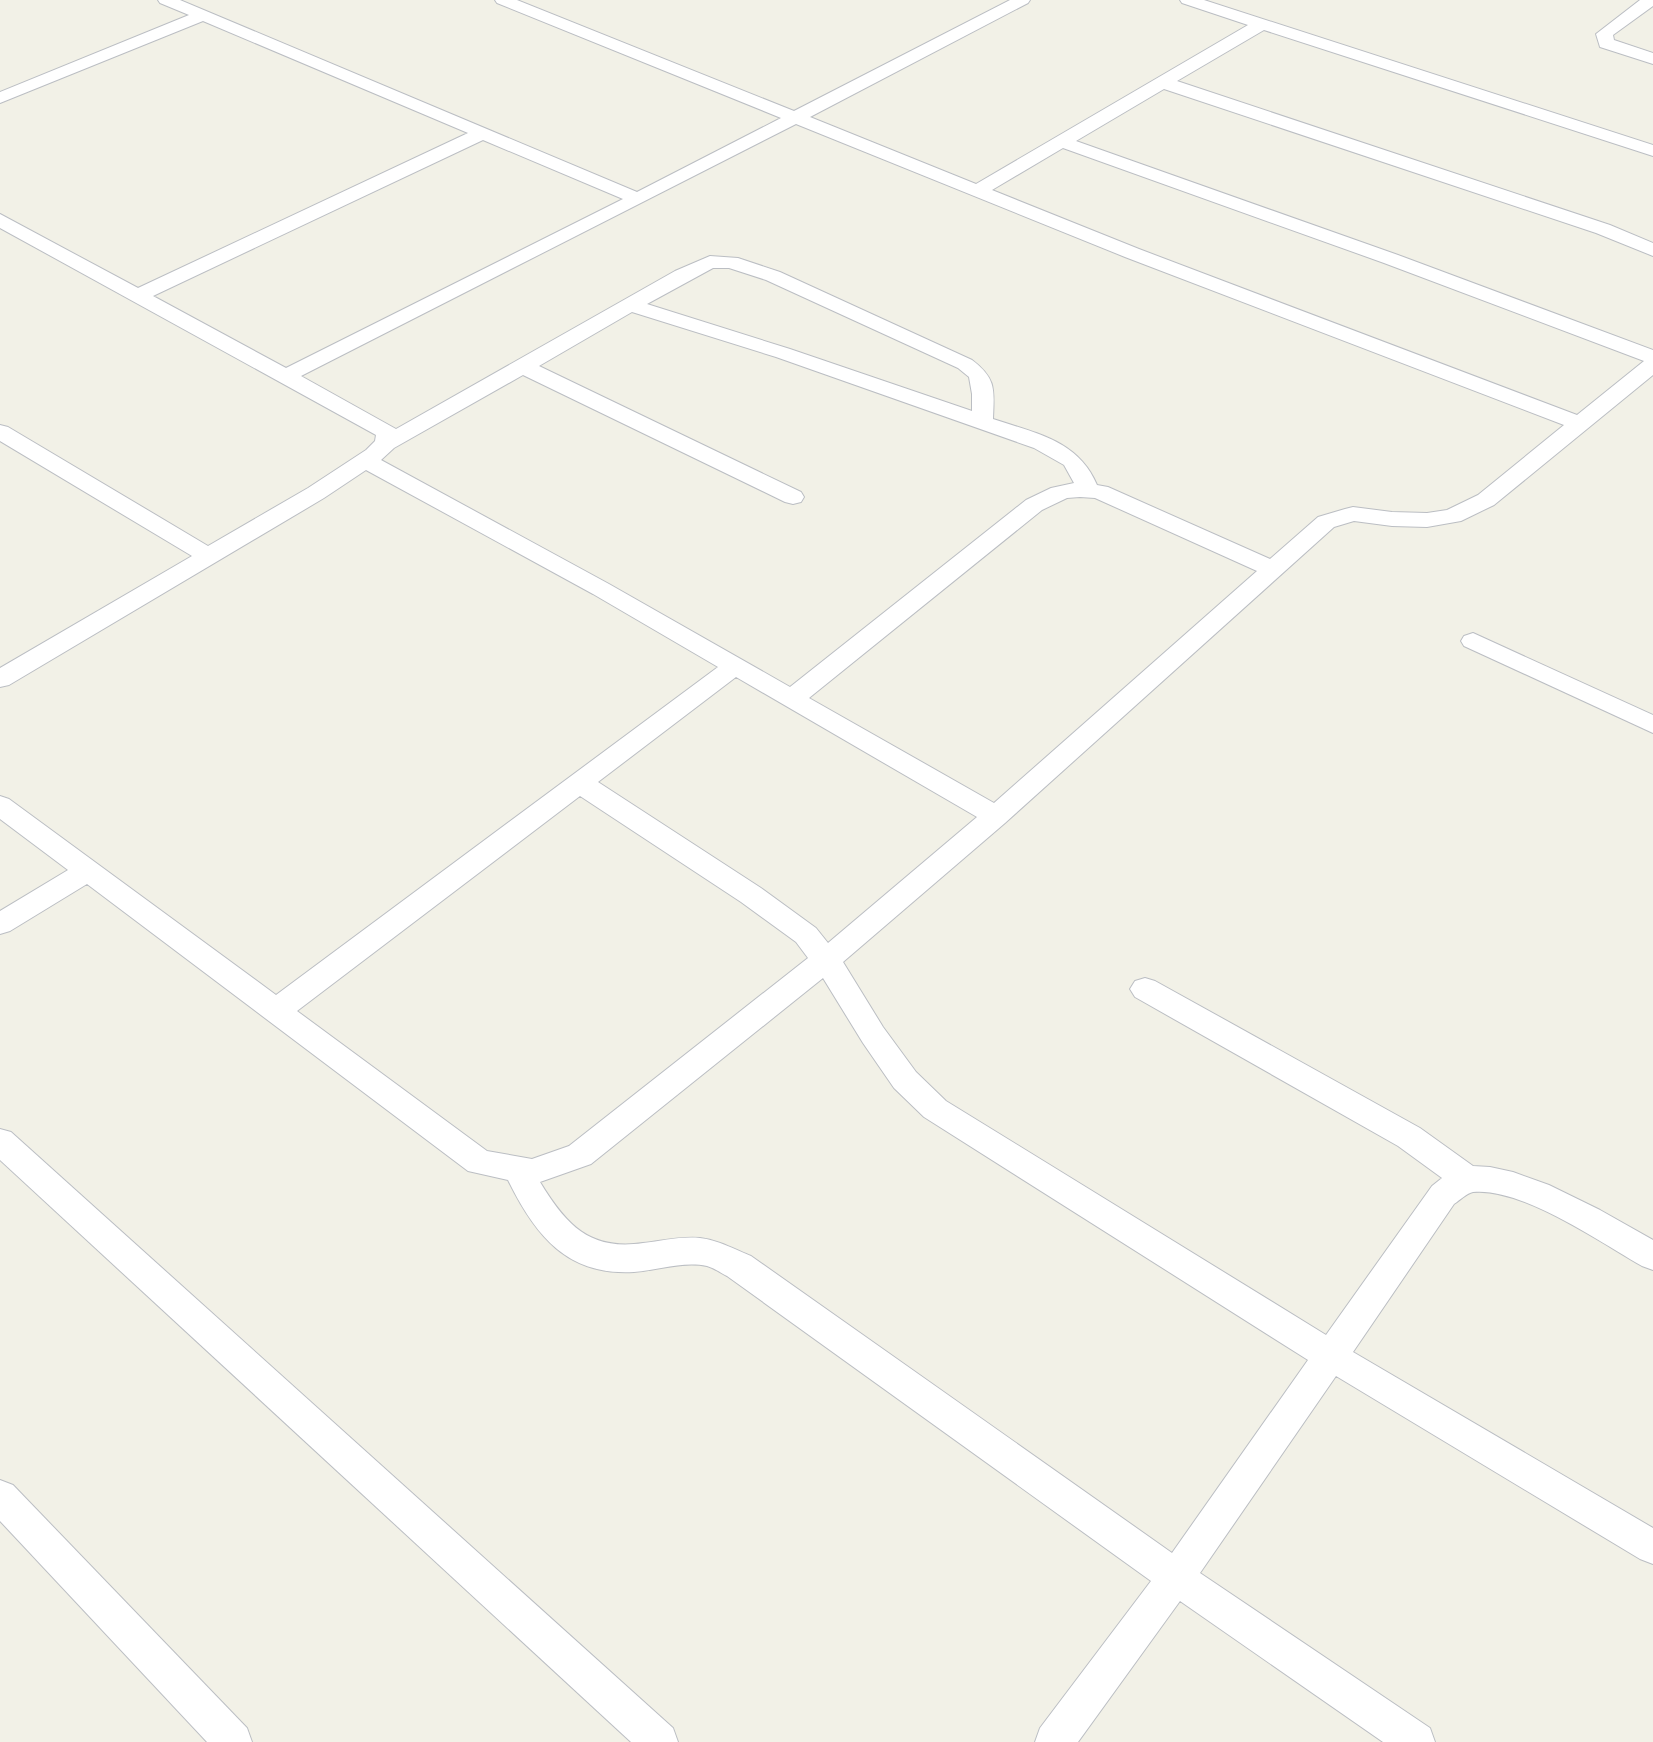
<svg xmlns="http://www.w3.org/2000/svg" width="1653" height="1742" font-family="Commissioner,sans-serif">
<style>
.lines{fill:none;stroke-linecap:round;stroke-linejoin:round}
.street-casing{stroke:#bbbec3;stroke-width:2}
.street{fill:#fff;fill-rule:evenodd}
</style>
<rect width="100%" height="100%" fill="#f2f1e7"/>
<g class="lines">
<defs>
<g id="street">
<path d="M158 0H180L637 192 781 118 497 3 495 0H517L794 111 1010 0H1030L1028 3 810 117 976 184 1248 25 1182 3 1180 0H1204L1653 145V156L1264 30 1177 81 1610 225 1653 243V256L1596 233 1164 89 1076 141 1398 255 1653 350V375L1494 505 1461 521 1427 527 1392 526 1354 521 1334 527 1005 823 843 962 883 1027 916 1072 946 1101 1326 1335 1432 1186 1442 1178 1398 1146 1135 997 1130 989 1135 981 1145 978 1155 981 1420 1128 1473 1166 1490 1167 1513 1172 1549 1185 1600 1210 1653 1240V1270L1642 1266C1600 1242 1521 1187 1473 1192 1467 1193 1460 1200 1454 1204L1353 1352 1653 1528V1564L1640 1559 1336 1376 1200 1573 1430 1728 1435 1742H1383L1180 1601 1078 1742H1035L1040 1728 1151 1581 727 1276C721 1273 714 1268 707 1266 683 1261 658 1270 634 1272 567 1276 535 1235 508 1180L468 1171 87 884 10 931 0 934V911L68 870 0 819V796L9 799 276 995 718 667 593 594 366 470 324 498 9 685 0 687V668L192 556 0 441V425L8 427 208 546 308 488 366 450 375 441 376 435 0 228V214L138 288 468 133 203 21 0 103V92L189 15 160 3ZM796 124 1125 257 1564 425 1478 495 1447 510 1427 513 1392 512 1353 507 1345 509 1318 517 1270 559 1108 487 1097 485C1078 440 1035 433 993 419 994 390 997 379 972 360L780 272 738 258 710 256 675 271 396 429 301 376ZM483 140 623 199 286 368 153 296ZM1063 148 1384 263 1644 361 1577 415 1139 249 992 190ZM713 268H729L766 280 958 368 969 377 972 394V411L790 349 647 304ZM632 312 776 357 1034 448 1064 465 1074 483 1051 488 1026 500 790 687 609 584 381 460 394 448 523 375 785 502 793 504 801 502 804 497 801 492 539 366ZM1080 497 1095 498 1257 571 994 803 809 698 1042 510 1067 498ZM736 677 977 817 828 943 816 928 761 888 598 782ZM580 796 741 902 796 942 808 958 569 1146 532 1159 487 1151 297 1011ZM823 978 863 1043 894 1088 924 1117 1308 1360 1172 1553 751 1256C734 1249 718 1240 700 1238 681 1236 662 1241 643 1243 590 1251 566 1225 540 1182L591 1164Z"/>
<polygon points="1640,0 1653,0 1653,6 1613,35 1614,40 1653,53 1653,64 1600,47 1596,34"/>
<polygon points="1473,633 1653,715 1653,733 1464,646 1461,641 1464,636"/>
<polygon points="0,1129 11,1132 673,1728 678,1742 631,1742 0,1160"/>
<polygon points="0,1480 13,1485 247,1728 252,1742 207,1742 0,1521"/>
</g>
</defs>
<use href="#street" class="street-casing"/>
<use href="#street" class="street"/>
</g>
</svg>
